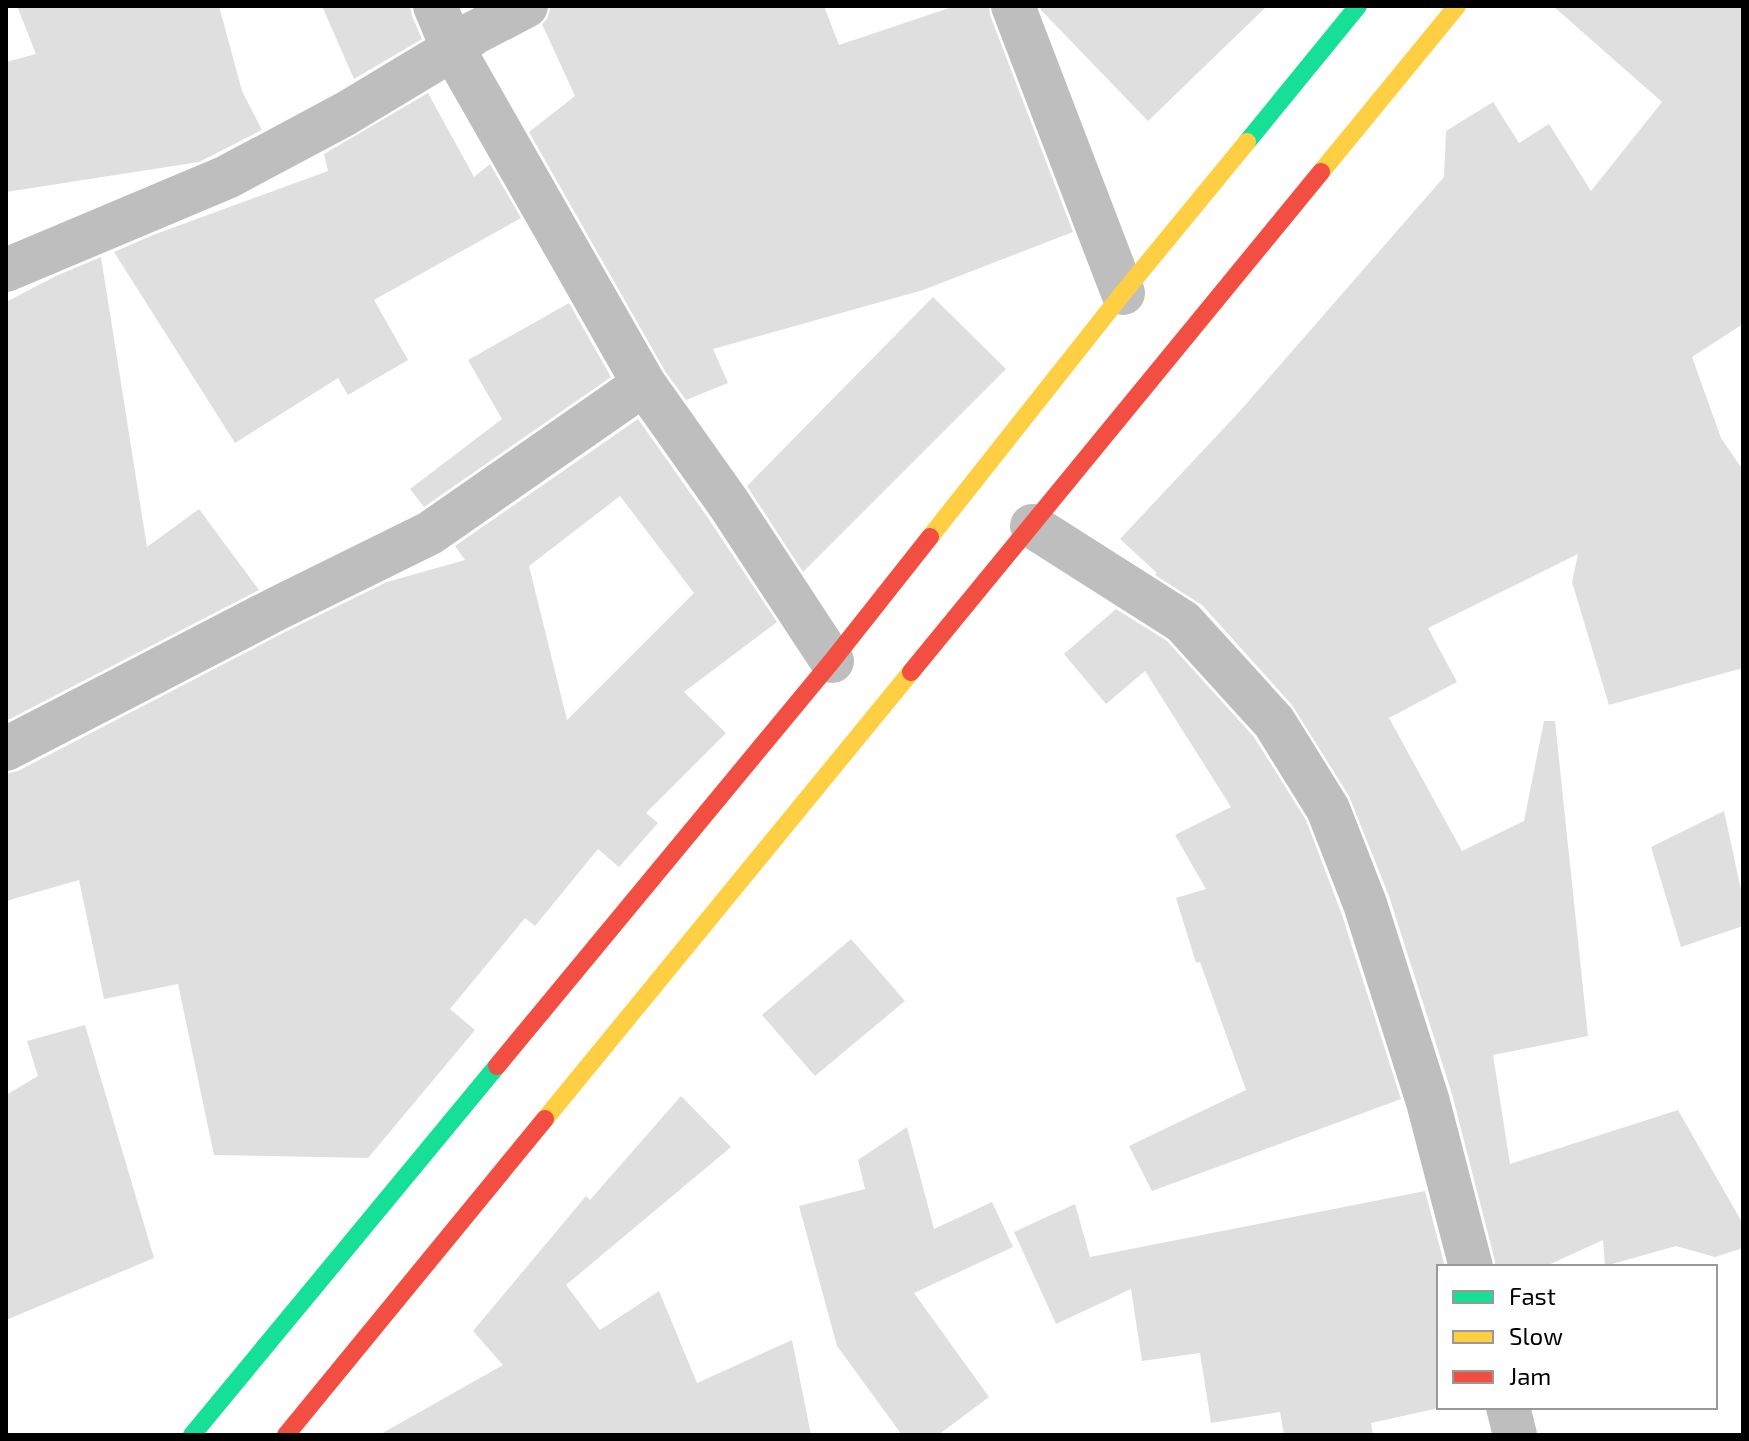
<svg xmlns="http://www.w3.org/2000/svg" width="1749" height="1441" font-family="'Exo 2',sans-serif">
<style>
.building{fill:#dfdfdf;fill-rule:evenodd}
.lines{fill:none;stroke-linecap:round;stroke-linejoin:round}
.street{stroke:#bebebe;stroke-width:44}
.fast{stroke:#16e098;stroke-width:18}
.slow{stroke:#ffcf43;stroke-width:18}
.jam{stroke:#f24e42;stroke-width:18}
</style>
<rect width="100%" height="100%" fill="#fff"/>
<g class="building">
<polygon points="17,6 219,6 242,91 262,130 199,162 6,192 6,62 36,54"/>
<polygon points="322,6 410,6 412,16 422,39 354,79"/>
<polygon points="551,6 824,6 839,45 955,6 989,6 990,15 1073,232 923,290 713,349 728,383 686,400 665,371 529,132 575,96 542,24 547,19"/>
<polygon points="1040,6 1267,6 1148,121 1041,10"/>
<polygon points="1553,6 1743,6 1743,324 1692,357 1721,438 1743,470 1743,668 1609,705 1572,582 1578,554 1428,628 1457,682 1389,718 1462,851 1524,821 1544,721 1555,721 1588,1036 1493,1055 1510,1164 1678,1110 1743,1224 1743,1248 1715,1257 1676,1246 1605,1266 1603,1240 1544,1267 1495,1267 1495,1261 1452,1094 1389,896 1349,796 1292,705 1202,605 1155,575 1157,573 1120,539 1239,412 1444,177 1446,131 1493,102 1519,143 1549,124 1591,191 1662,102"/>
<polygon points="428,93 474,177 490,164 521,218 374,300 408,360 348,395 338,378 235,443 114,252 153,235 328,171 324,154"/>
<polygon points="101,257 147,547 199,509 259,590 6,721 6,302 56,276"/>
<polygon points="933,297 1006,369 803,572 747,486"/>
<polygon points="569,303 611,377 424,507 410,489 502,419 468,360"/>
<path d="M638 419 708 518 777 622 684 692 726 733 646 813 658 823 619 867 598 849 535 926 525 918 450 1009 475 1030 368 1158 214 1155 178 984 104 999 79 880 6 901V774L18 771 289 630 387 582 465 560 455 546ZM620 496 694 593 567 720 529 566Z"/>
<polygon points="1116,609 1167,641 1254,737 1306,820 1341,912 1401,1099 1152,1191 1129,1146 1246,1090 1200,962 1196,963 1176,898 1206,889 1175,835 1231,807 1145,671 1106,704 1064,654"/>
<polygon points="1724,811 1743,899 1743,926 1681,947 1651,847"/>
<polygon points="851,939 905,1001 815,1076 762,1015"/>
<polygon points="85,1025 154,1258 6,1320 6,1095 38,1076 27,1041"/>
<polygon points="681,1096 731,1147 566,1285 600,1330 659,1291 697,1383 792,1340 811,1435 379,1435 503,1365 473,1331 586,1196 590,1200"/>
<polygon points="907,1127 934,1229 992,1202 1013,1247 914,1293 989,1397 938,1435 902,1435 837,1346 799,1206 865,1189 858,1160"/>
<polygon points="1425,1191 1445,1267 1439,1267 1439,1408 1371,1423 1373,1435 1284,1435 1280,1412 1211,1423 1200,1353 1142,1361 1131,1289 1056,1324 1014,1232 1075,1204 1090,1257"/>
</g>
<g class="lines">
<g class="street">
<polyline points="435,6 453,49 644,384 729,504 832,661"/>
<polyline points="1013,6 1123,293"/>
<polyline points="6,270 227,177 345,114 453,49 474,33 526,6"/>
<polyline points="1032,526 1183,622 1274,722 1328,809 1365,904 1428,1102 1471,1267"/>
<polyline points="6,749 278,608 430,533 644,384"/>
<polyline points="1508,1407 1515,1435"/>
</g>
<g class="fast">
<polyline points="1247,142 1358,6"/>
<polyline points="192,1435 497,1066"/>
</g>
<g class="slow">
<polyline points="1321,172 1457,6"/>
<polyline points="930,537 1123,293 1247,142"/>
<polyline points="545,1119 911,672"/>
</g>
<g class="jam">
<polyline points="911,672 1321,172"/>
<polyline points="497,1066 832,661 930,537"/>
<polyline points="286,1435 545,1119"/>
</g>
</g>
<rect width="1749" height="1441" fill="none" stroke="#000000" stroke-width="16"/>
<rect x="1437" y="1265" width="280" height="144" fill="#ffffff" stroke="#999999" stroke-width="2"/>
<rect x="1453" y="1291" width="40" height="12" fill="#16e098" stroke="#999999" stroke-width="2"/>
<text x="1509" y="1305" font-size="24" fill="#000000">Fast</text>
<rect x="1453" y="1331" width="40" height="12" fill="#ffcf43" stroke="#999999" stroke-width="2"/>
<text x="1509" y="1345" font-size="24" fill="#000000">Slow</text>
<rect x="1453" y="1371" width="40" height="12" fill="#f24e42" stroke="#999999" stroke-width="2"/>
<text x="1509" y="1385" font-size="24" fill="#000000">Jam</text>
</svg>
